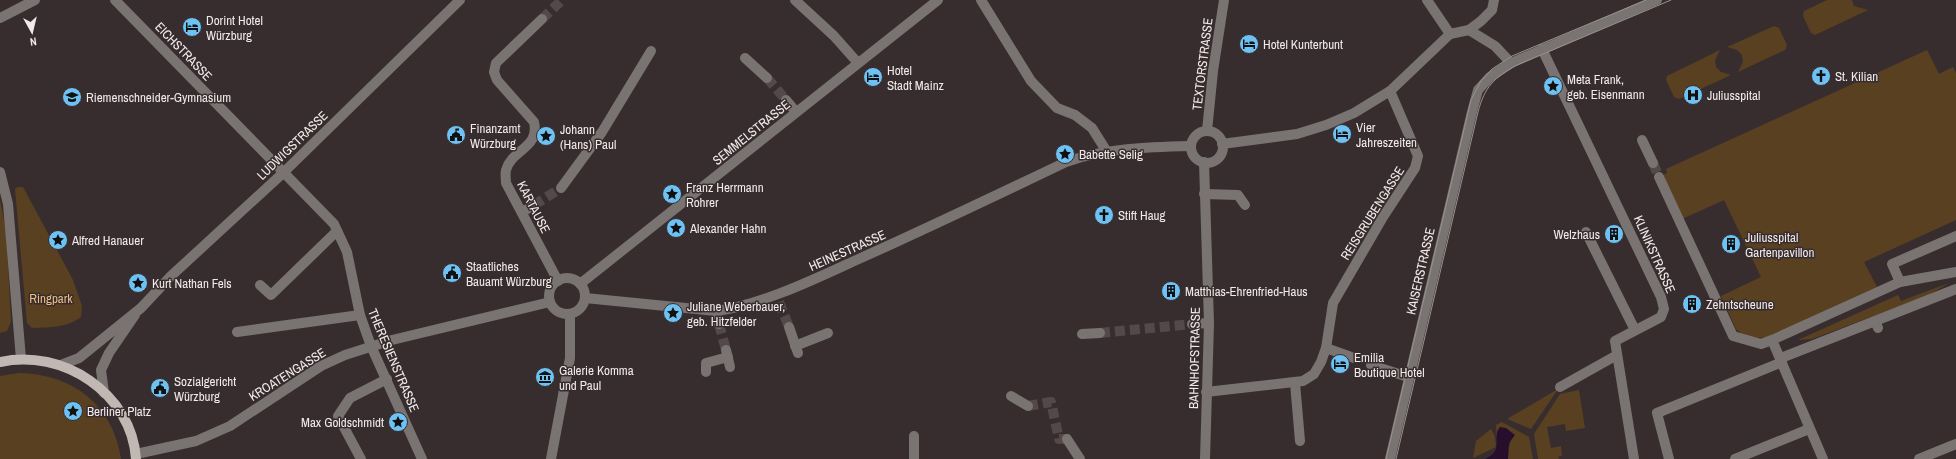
<svg xmlns="http://www.w3.org/2000/svg" width="1956" height="459" font-family="'Archivo Narrow',sans-serif">
<style>
.green{fill:#594020}
.water{fill:#270e2d}
.lines{fill:none;stroke-linecap:round;stroke-linejoin:round}
.minor-tunnel{stroke:#54494a;stroke-width:10;stroke-dasharray:10 5;stroke-linecap:butt}
.minor{stroke:#797472;stroke-width:10}
.major{stroke:#c1b7b3;stroke-width:10}
.tram{stroke:#999191;stroke-width:1}
.labels{text-anchor:middle;stroke-width:3;stroke-linejoin:round;paint-order:stroke}
.poi-label{font-size:13px;fill:#f1eaea;stroke:#382d2e;text-anchor:start}
.street-label{font-size:13px;fill:#f1eaea;stroke:#382d2e}
.park-label{font-size:13px;fill:#edbc80;stroke:#382d2e}
</style>
<rect width="100%" height="100%" fill="#382d2e"/>
<g class="green">
<polygon points="1827,0 1852,0 1854,6 1868,10 1815,35 1811,33 1803,16 1804,11"/>
<polygon points="1774,26 1779,28 1787,45 1785,50 1738,72 1743,62 1742,55 1737,50 1727,47"/>
<polygon points="1720,50 1715,60 1716,67 1721,72 1731,75 1679,99 1674,97 1666,80 1667,76"/>
<path d="M1927 50 1939 74 1953 67 1956 73V220L1864 262 1877 287 1767 337C1756 339 1744 337 1736 329L1721 296 1761 277 1724 200 1682 219 1661 176 1667 173 1666 169Z"/>
<path d="M18 187H23L73 280 82 306 81 317C67 328 49 327 32 328L27 323 15 189Z"/>
<polygon points="0,200 6,230 11,322 7,331 0,333"/>
<polygon points="1949,283 1927,296 1812,339 1798,340 1898,295 1901,301"/>
<path d="M19 373C73 374 113 405 121 459H0V376Z"/>
<polygon points="1558,389 1531,429 1507,419"/>
<polygon points="1579,390 1585,428 1566,431 1565,424 1547,427 1551,448 1561,446 1562,456 1558,457 1559,459 1538,459 1534,434 1560,394"/>
<polygon points="1502,422 1529,437 1533,459 1508,459 1507,453 1511,440 1497,430 1497,443 1496,425"/>
<polygon points="1491,429 1495,437 1496,447 1473,458 1476,441"/>
</g>
<path class="water" d="M1500 427 1506 428 1515 435 1509 443 1508 459H1485C1505 450 1491 439 1500 427Z"/>
<g class="lines">
<g class="minor-tunnel">
<polyline points="542,19 562,0"/>
<polyline points="767,78 786,100"/>
<polyline points="1653,163 1659,177"/>
<polyline points="534,205 561,188"/>
<polyline points="779,302 789,327"/>
<polyline points="719,324 726,350"/>
<polyline points="1100,333 1192,324"/>
<polyline points="1028,406 1051,402 1059,439 1067,439"/>
</g>
<g class="minor">
<polyline points="115,0 334,224 347,252 360,315 371,346 422,459"/>
<polyline points="795,0 834,36 858,63"/>
<polyline points="981,0 1031,81 1057,108 1075,115 1092,128 1107,152"/>
<polyline points="1427,0 1450,34"/>
<polyline points="0,18 35,0"/>
<path d="M542 19 496 63 494 72 497 80 534 122C540 148 512 149 506 170 505 174 506 179 506 183L558 281"/>
<polyline points="1469,30 1495,46 1511,63"/>
<polyline points="1542,49 1661,297 1664,309 1661,317 1615,341 1634,459"/>
<polyline points="745,58 767,78"/>
<polyline points="786,100 796,112"/>
<polyline points="1207,131 1213,71 1224,0"/>
<circle cx="1207" cy="147" r="16"/>
<polyline points="1642,140 1653,163"/>
<polyline points="1222,144 1297,134 1326,125 1354,113 1390,91 1450,34 1469,30 1481,21 1492,10 1494,0"/>
<polyline points="1204,162 1209,323 1205,459"/>
<polyline points="0,172 8,204 21,359"/>
<polyline points="1659,177 1733,336 1761,344 1772,340"/>
<polyline points="561,188 602,132 651,51"/>
<polyline points="1204,194 1238,195 1245,205"/>
<polyline points="522,212 534,205"/>
<polyline points="1586,232 1635,330"/>
<polyline points="1956,236 1892,264 1900,282 1956,272"/>
<circle cx="567" cy="296" r="18"/>
<polyline points="580,284 938,0"/>
<polyline points="260,285 271,295 337,231"/>
<path d="M585 298 716 311C758 306 813 280 852 262 924 230 995 196 1066 162 1105 148 1149 147 1191 146"/>
<polyline points="716,311 719,324"/>
<polyline points="1192,324 1209,323"/>
<polyline points="789,327 798,353"/>
<polyline points="1878,328 1875,321 1956,289"/>
<polyline points="237,332 360,315"/>
<polyline points="1082,334 1100,333"/>
<polyline points="795,346 828,333"/>
<polyline points="1326,348 1354,358"/>
<polyline points="726,350 730,367"/>
<polyline points="1781,358 1875,321"/>
<polyline points="61,365 79,358 141,308 171,276 283,173 460,0"/>
<polyline points="1371,365 1408,377"/>
<polyline points="706,372 706,363 728,357"/>
<polyline points="1295,383 1300,441"/>
<polyline points="1560,387 1617,355"/>
<polyline points="1206,392 1303,381 1314,374 1321,362 1326,348 1333,303 1383,217 1415,168 1418,156 1390,91"/>
<polyline points="104,393 101,370 109,353 135,315"/>
<polyline points="1011,396 1028,406"/>
<polyline points="1067,439 1080,459"/>
<polyline points="136,454 196,441 230,426 321,366 345,355 392,340 550,302"/>
<polyline points="361,459 338,416 350,398 387,379"/>
<polyline points="551,459 570,358 570,314"/>
<polyline points="914,459 914,436"/>
<polyline points="1390,459 1472,112 1478,90 1490,77 1511,63 1657,0"/>
<polyline points="1669,459 1657,413 1782,362"/>
<polyline points="1735,459 1809,429"/>
<polyline points="1823,459 1772,340 1900,282"/>
<polyline points="1919,459 1956,444"/>
</g>
<path class="major" d="M0 362C62 348 132 393 136 459"/>
<g class="tram">
<polyline points="1386,459 1471,100 1481,81 1492,69 1512,56 1646,0"/>
<path d="M1396 459 1478 112C1485 86 1494 78 1517 65L1671 0"/>
</g>
</g>
<defs>
<symbol id="hotel-disc" viewBox="-11 -11 22 22"><circle r="9.5" fill="#6ec2f3" stroke="#382d2e"/><path d="M-6-4.5h1.5V1H6V5H4.5V3h-9V5H-6ZM-4 0a1.8 1.8 0 1 1 3.6 0ZM.5 0V-2.5h3Q6-2.5 6 0Z" fill="#111"/></symbol>
<symbol id="church-disc" viewBox="-11 -11 22 22"><circle r="9.5" fill="#6ec2f3" stroke="#382d2e"/><path d="M-1.2-6h2.4v3.5h3.3v2.4h-3.3V6h-2.4V-.1h-3.3v-2.4h3.3Z" fill="#111"/></symbol>
<symbol id="sight-disc" viewBox="-11 -11 22 22"><circle r="9.5" fill="#6ec2f3" stroke="#382d2e"/><path d="M0-6L1.8-2.2L6-1.7L2.9 1.2L3.7 5.4L0 3.3L-3.7 5.4L-2.9 1.2L-6-1.7L-1.8-2.2Z" fill="#111"/></symbol>
<symbol id="hospital-disc" viewBox="-11 -11 22 22"><circle r="9.5" fill="#6ec2f3" stroke="#382d2e"/><path d="M-5-5h3v3.5h4V-5h3V5h-3V1.5h-4V5h-3Z" fill="#111"/></symbol>
<symbol id="school-disc" viewBox="-11 -11 22 22"><circle r="9.5" fill="#6ec2f3" stroke="#382d2e"/><path d="M0-5L7-2L0 1L-7-2ZM-4 1L0 2.5L4 1V4Q0 6-4 4Z" fill="#111"/></symbol>
<symbol id="civic-disc" viewBox="-11 -11 22 22"><circle r="9.5" fill="#6ec2f3" stroke="#382d2e"/><path d="M-.6-6.5H3V-4.5H.6V-3L4-1V1h2V6H-6V1h2V-1L-.6-3ZM-1.2 2.5V6h2.4V2.5Z" fill="#111"/></symbol>
<symbol id="building-disc" viewBox="-11 -11 22 22"><circle r="9.5" fill="#6ec2f3" stroke="#382d2e"/><path d="M-4-6H4V6H1V3H-1V6H-4ZM-2.5-4.3h1.7v1.8h-1.7ZM.8-4.3h1.7v1.8H.8ZM-2.5-1h1.7V.8h-1.7ZM.8-1h1.7V.8H.8Z" fill="#111"/></symbol>
<symbol id="museum-disc" viewBox="-11 -11 22 22"><circle r="9.5" fill="#6ec2f3" stroke="#382d2e"/><path d="M0-6L6-3V-2H-6V-3ZM-5-1h2V3h-2ZM-1-1h2V3h-2ZM3-1h2V3H3ZM-6 4H6V6H-6Z" fill="#111"/></symbol>
</defs>
<g fill-rule="evenodd">
<use href="#hotel-disc" x="181" y="16" width="22" height="22"/>
<use href="#hotel-disc" x="1238" y="33" width="22" height="22"/>
<use href="#church-disc" x="1810" y="65" width="22" height="22"/>
<use href="#hotel-disc" x="862" y="66" width="22" height="22"/>
<use href="#sight-disc" x="1542" y="75" width="22" height="22"/>
<use href="#hospital-disc" x="1682" y="84" width="22" height="22"/>
<use href="#school-disc" x="61" y="86" width="22" height="22"/>
<use href="#hotel-disc" x="1331" y="123" width="22" height="22"/>
<use href="#civic-disc" x="445" y="124" width="22" height="22"/>
<use href="#sight-disc" x="535" y="125" width="22" height="22"/>
<use href="#sight-disc" x="1054" y="143" width="22" height="22"/>
<use href="#sight-disc" x="661" y="183" width="22" height="22"/>
<use href="#church-disc" x="1093" y="204" width="22" height="22"/>
<use href="#sight-disc" x="665" y="217" width="22" height="22"/>
<use href="#building-disc" x="1603" y="223" width="22" height="22"/>
<use href="#sight-disc" x="47" y="229" width="22" height="22"/>
<use href="#building-disc" x="1720" y="233" width="22" height="22"/>
<use href="#civic-disc" x="441" y="262" width="22" height="22"/>
<use href="#sight-disc" x="127" y="272" width="22" height="22"/>
<use href="#building-disc" x="1160" y="280" width="22" height="22"/>
<use href="#building-disc" x="1681" y="293" width="22" height="22"/>
<use href="#sight-disc" x="662" y="302" width="22" height="22"/>
<use href="#hotel-disc" x="1329" y="353" width="22" height="22"/>
<use href="#museum-disc" x="534" y="366" width="22" height="22"/>
<use href="#civic-disc" x="149" y="377" width="22" height="22"/>
<use href="#sight-disc" x="62" y="400" width="22" height="22"/>
<use href="#sight-disc" x="387" y="411" width="22" height="22"/>
</g>
<g class="labels">
<g class="poi-label">
<text x="206" y="25">Dorint Hotel<tspan x="206" dy="15">Würzburg</tspan></text>
<text x="1263" y="49">Hotel Kunterbunt</text>
<text x="887" y="75">Hotel<tspan x="887" dy="15">Stadt Mainz</tspan></text>
<text x="1835" y="81">St. Kilian</text>
<text x="1567" y="84">Meta Frank,<tspan x="1567" dy="15">geb. Eisenmann</tspan></text>
<text x="1707" y="100">Juliusspital</text>
<text x="86" y="102">Riemenschneider-Gymnasium</text>
<text x="1356" y="132">Vier<tspan x="1356" dy="15">Jahreszeiten</tspan></text>
<text x="470" y="133">Finanzamt<tspan x="470" dy="15">Würzburg</tspan></text>
<text x="560" y="134">Johann<tspan x="560" dy="15">(Hans) Paul</tspan></text>
<text x="1079" y="159">Babette Selig</text>
<text x="686" y="192">Franz Herrmann<tspan x="686" dy="15">Rohrer</tspan></text>
<text x="1118" y="220">Stift Haug</text>
<text x="690" y="233">Alexander Hahn</text>
<text x="1600" y="239" text-anchor="end">Welzhaus</text>
<text x="1745" y="242">Juliusspital<tspan x="1745" dy="15">Gartenpavillon</tspan></text>
<text x="72" y="245">Alfred Hanauer</text>
<text x="466" y="271">Staatliches<tspan x="466" dy="15">Bauamt Würzburg</tspan></text>
<text x="152" y="288">Kurt Nathan Fels</text>
<text x="1185" y="296">Matthias-Ehrenfried-Haus</text>
<text x="1706" y="309">Zehntscheune</text>
<text x="687" y="311">Juliane Weberbauer,<tspan x="687" dy="15">geb. Hitzfelder</tspan></text>
<text x="1354" y="362">Emilia<tspan x="1354" dy="15">Boutique Hotel</tspan></text>
<text x="559" y="375">Galerie Komma<tspan x="559" dy="15">und Paul</tspan></text>
<text x="174" y="386">Sozialgericht<tspan x="174" dy="15">Würzburg</tspan></text>
<text x="87" y="416">Berliner Platz</text>
<text x="384" y="427" text-anchor="end">Max Goldschmidt</text>
</g>
<g class="street-label">
<text transform="translate(184 51) rotate(46)" y="5">EICHSTRASSE</text>
<text transform="translate(1202 64) rotate(-83)" y="5">TEXTORSTRASSE</text>
<text transform="translate(751 132) rotate(-39)" y="5">SEMMELSTRASSE</text>
<text transform="translate(292 145) rotate(-44)" y="5">LUDWIGSTRASSE</text>
<text transform="translate(534 207) rotate(63)" y="5">KARTAUSE</text>
<text transform="translate(1372 213) rotate(-58)" y="5">REISGRUBENGASSE</text>
<text transform="translate(847 250) rotate(-24)" y="5">HEINESTRASSE</text>
<text transform="translate(1655 254) rotate(66)" y="5">KLINIKSTRASSE</text>
<text transform="translate(1420 271) rotate(-77)" y="5">KAISERSTRASSE</text>
<text transform="translate(1194 358) rotate(-89)" y="5">BAHNHOFSTRASSE</text>
<text transform="translate(394 360) rotate(67)" y="5">THERESIENSTRASSE</text>
<text transform="translate(287 374) rotate(-32)" y="5">KROATENGASSE</text>
</g>
<g class="park-label">
<text x="51" y="303">Ringpark</text>
</g>
</g>
<g transform="translate(32 32) rotate(172)" stroke="#382d2e" stroke-width="3" paint-order="stroke">
<path d="M0-3L7 15L0 10L-7 15Z" fill="#f1eaea"/>
<text y="-6" font-size="11" font-weight="bold" text-anchor="middle" fill="#f1eaea">N</text>
</g>
</svg>
